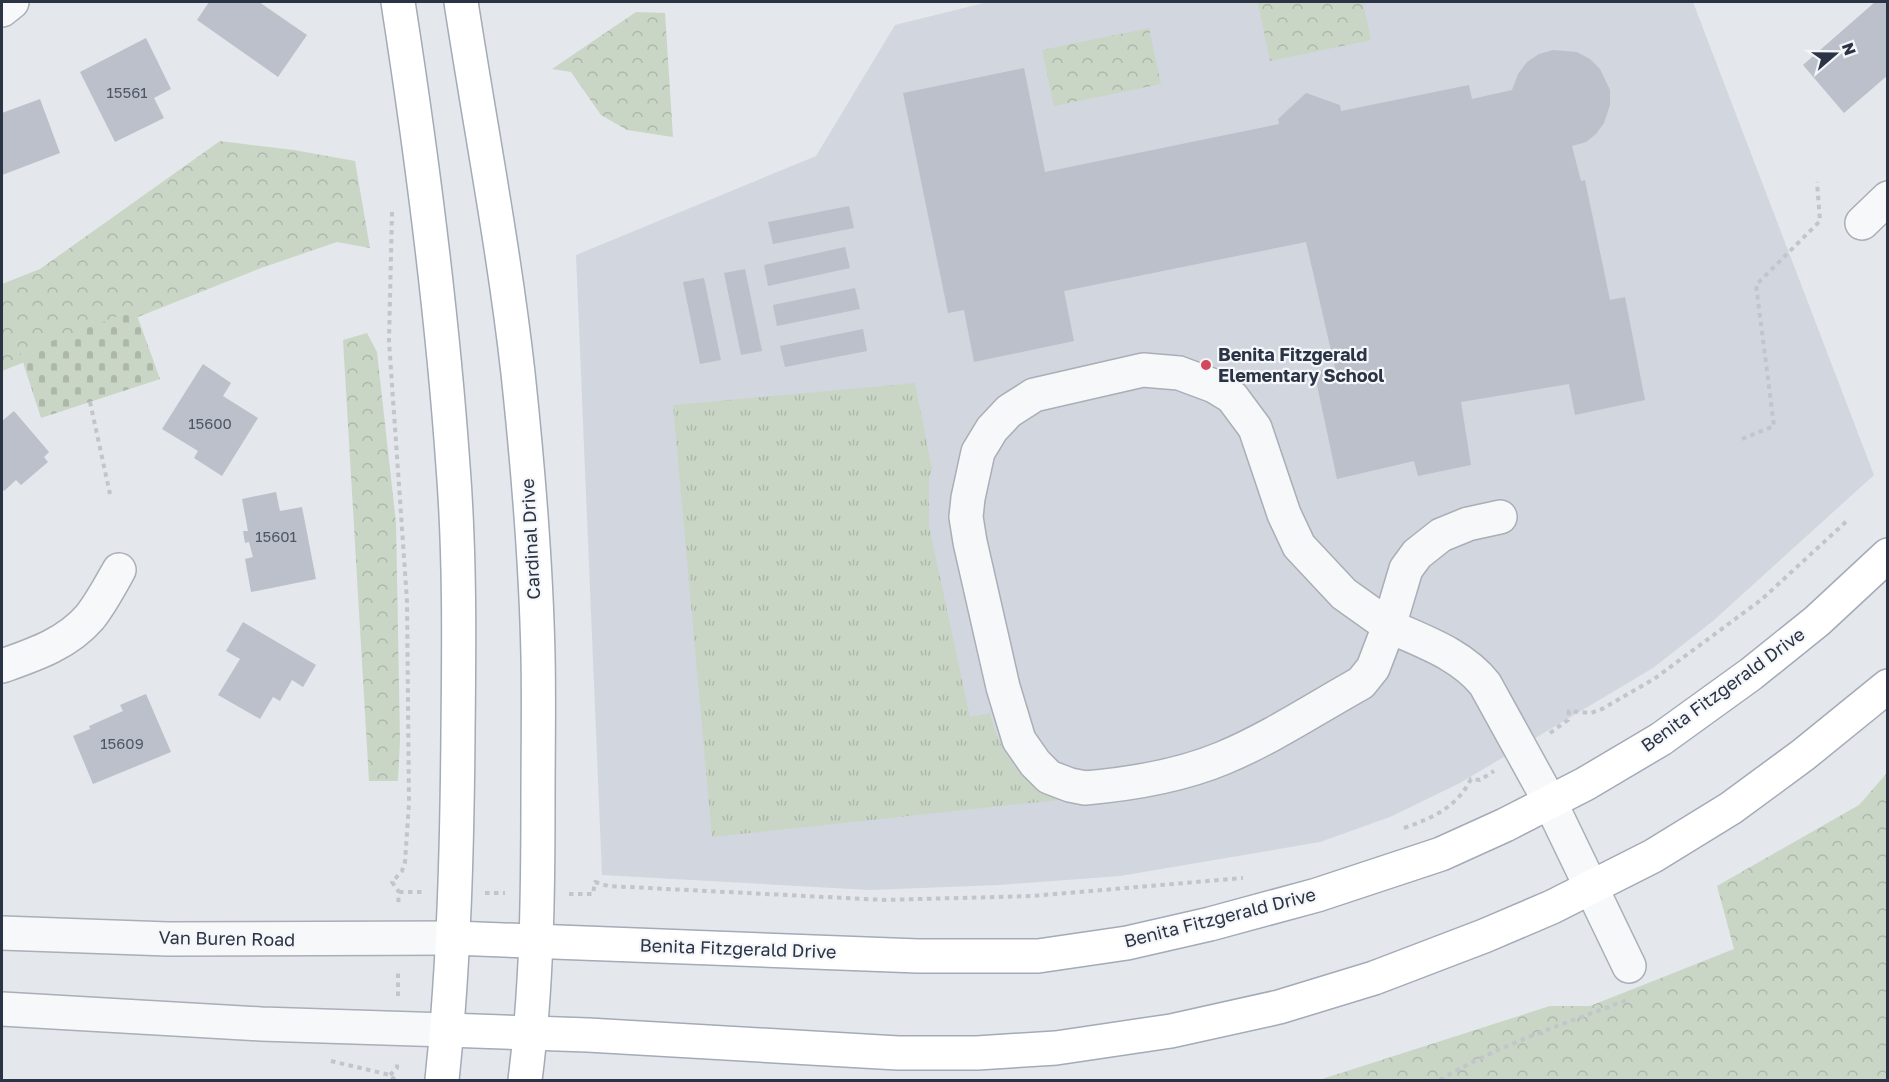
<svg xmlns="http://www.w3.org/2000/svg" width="1889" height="1082" font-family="'Golos Text',sans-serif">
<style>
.built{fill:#d2d6de}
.grass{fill:url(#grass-tufts)}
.forest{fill:url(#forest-crowns)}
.cemetery{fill:url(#cemetery-stones)}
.building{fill:#bbc0ca}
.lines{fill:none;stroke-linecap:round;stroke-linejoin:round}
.minor-casing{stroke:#a9aeb7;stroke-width:36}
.major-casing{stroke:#a3abb8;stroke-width:36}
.path{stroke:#c2c5cb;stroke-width:4;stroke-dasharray:4.5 4.5;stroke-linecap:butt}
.minor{stroke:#f7f8fa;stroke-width:33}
.major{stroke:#fff;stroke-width:33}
.poi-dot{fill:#d1495b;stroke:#f4f6f9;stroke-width:2}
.labels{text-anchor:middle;stroke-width:4.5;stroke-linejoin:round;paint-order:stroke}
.number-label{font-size:15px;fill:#4f5766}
.poi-label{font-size:18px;font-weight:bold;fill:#2b3445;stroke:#f4f6f9;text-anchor:start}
.street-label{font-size:18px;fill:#2b3445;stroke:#f4f6f9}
</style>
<defs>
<pattern id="grass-tufts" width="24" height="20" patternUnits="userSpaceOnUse" patternTransform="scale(1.5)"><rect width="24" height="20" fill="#c9d6c5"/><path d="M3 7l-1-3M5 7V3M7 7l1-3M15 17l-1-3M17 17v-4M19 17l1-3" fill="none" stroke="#adb8ab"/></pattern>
<pattern id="forest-crowns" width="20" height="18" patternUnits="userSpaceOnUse" patternTransform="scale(1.5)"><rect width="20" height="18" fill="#c9d6c5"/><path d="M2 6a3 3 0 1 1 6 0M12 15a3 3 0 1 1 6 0" fill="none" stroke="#adb8ab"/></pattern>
<pattern id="cemetery-stones" width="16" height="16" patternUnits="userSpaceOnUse" patternTransform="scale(1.5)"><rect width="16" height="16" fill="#c9d6c5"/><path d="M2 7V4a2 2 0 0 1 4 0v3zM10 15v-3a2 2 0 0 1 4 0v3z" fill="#adb8ab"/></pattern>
</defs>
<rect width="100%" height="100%" fill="#e4e7ec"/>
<polygon class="built" points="988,2 1693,2 1874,475 1713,621 1653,668 1460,783 1390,817 1320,842 1120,876 998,885 870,890 602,875 576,255 816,156 895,25"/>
<path class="grass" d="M915 383 932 469 929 478V526L970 717 990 713C999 753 1022 782 1059 800L712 837 673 405Z"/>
<g class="forest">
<polygon points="1265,2 1363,2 1371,40 1270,61 1258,3"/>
<polygon points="636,12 665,13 673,137 627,130 601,115 571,72 552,69"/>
<polygon points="1149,28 1161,84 1054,106 1042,50"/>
<polygon points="220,141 294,150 355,161 370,248 337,242 261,268 2,371 2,284 40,269"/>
<polygon points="367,333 377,352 396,523 400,741 398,781 369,781 343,340"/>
<polygon points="1887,773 1887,1080 1319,1080 1550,1006 1590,1006 1734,949 1717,886 1859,805"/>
</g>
<polygon class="cemetery" points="135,310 160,379 41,418 20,353"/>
<g class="building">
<polygon points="209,2 259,2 307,35 278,77 197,20"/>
<polygon points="1875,2 1888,2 1888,75 1844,113 1803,65"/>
<polygon points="146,38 171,89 154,98 164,118 115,142 80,72"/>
<polygon points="1553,50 1577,52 1590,59 1600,69 1610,90 1610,105 1604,123 1596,134 1586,142 1572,146 1581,181 1585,180 1610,300 1625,297 1645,400 1575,415 1569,384 1461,402 1471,465 1418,476 1414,461 1337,479 1314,371 1335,368 1306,242 1064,291 1074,341 974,362 964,310 948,313 903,93 1024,68 1045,172 1279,124 1278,119 1306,93 1340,105 1341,111 1469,85 1472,99 1512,90 1518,74 1527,62 1539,54"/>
<polygon points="40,99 60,153 2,175 2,113"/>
<polygon points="849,206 854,228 773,244 768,222"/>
<polygon points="845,247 850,268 768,286 764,265"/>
<polygon points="745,269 762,351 741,355 724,273"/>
<polygon points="704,278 721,360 700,364 683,282"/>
<polygon points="855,288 860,309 777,326 773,305"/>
<polygon points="863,329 867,351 785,367 780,346"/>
<polygon points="203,364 231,383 223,396 258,418 222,476 194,458 198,451 162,429"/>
<polygon points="14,411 49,452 44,457 48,462 21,485 16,480 4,491 2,488 2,421"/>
<polygon points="276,492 280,511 302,507 316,579 251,592 245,559 253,557 249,542 245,543 243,531 248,531 242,499"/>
<polygon points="243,622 316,665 303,687 292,680 280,701 273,697 260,719 218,695 240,659 226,651"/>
<polygon points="146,694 171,752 93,784 73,736 90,729 89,726 123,711 120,705"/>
</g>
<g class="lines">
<defs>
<g id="minor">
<polyline points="2,10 12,2"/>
<polyline points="1862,223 1888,198"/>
<path d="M1500 517 1468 524 1441 535 1417 554 1406 569 1389 626 1373 668 1361 683C1316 708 1271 738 1223 758 1180 776 1131 784 1085 788L1070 785 1049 777 1035 763 1019 740 1003 687 970 542 966 517 968 498 978 452 992 429 1009 411 1034 395 1143 370 1179 373 1214 386 1232 397 1255 428 1284 514 1299 546 1344 594 1389 626C1424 642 1461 654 1485 684L1550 802 1629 966"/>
<path d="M2 666C33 655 67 644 90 617 101 603 110 586 119 570"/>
<polyline points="2,933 168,939 453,938"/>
<polyline points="2,1009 261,1024 447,1030"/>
</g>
<g id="major">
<path d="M398 2C422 156 442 310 453 466 460 555 459 644 458 733 457 849 454 965 442 1080"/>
<path d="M461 2C480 125 504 249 518 373 528 467 536 562 538 656 539 703 538 750 538 798 538 892 537 987 525 1080"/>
<polyline points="453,938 918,956 1038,956 1127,943 1210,924 1317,895 1441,854 1505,825 1585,784 1661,739 1751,674 1817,621 1888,555"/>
<polyline points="447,1030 588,1035 898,1053 977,1053 1056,1048 1171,1031 1279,1007 1374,978 1484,936 1552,907 1653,856 1731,808 1803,755 1888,686"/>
</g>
</defs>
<use href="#minor" class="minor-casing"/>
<use href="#major" class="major-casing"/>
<g class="path">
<polyline points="392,212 389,341 407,601 409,803 405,862 402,871 392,882 399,892 398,906"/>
<polyline points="90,402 110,494"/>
<polyline points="1742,439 1774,426 1756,285 1820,221 1817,182"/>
<polyline points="1550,733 1568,720 1569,711 1591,713 1602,709 1654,679 1761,600 1849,519"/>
<path d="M1404 828C1433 818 1457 807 1471 779L1480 780 1494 771"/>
<polyline points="399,892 424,892"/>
<polyline points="485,893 505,893"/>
<polyline points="569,894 593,894 595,882 608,886 885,900 1032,896 1243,878"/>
<polyline points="398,996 398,971"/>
<polyline points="331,1061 390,1075 395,1080"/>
<polyline points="390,1075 397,1068 397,1061"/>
<path d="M1440 1080C1498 1045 1564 1024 1627 1000"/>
</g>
<use href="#minor" class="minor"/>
<use href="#major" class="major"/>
</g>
<circle class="poi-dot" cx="1206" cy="365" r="6"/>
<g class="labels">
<g class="number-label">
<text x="127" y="98">15561</text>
<text x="210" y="429">15600</text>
<text x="276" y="542">15601</text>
<text x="122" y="749">15609</text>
</g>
<g class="poi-label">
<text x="1218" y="361">Benita Fitzgerald<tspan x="1218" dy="21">Elementary School</tspan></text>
</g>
<g class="street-label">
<text transform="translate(531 539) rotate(-93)" y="6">Cardinal Drive</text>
<text transform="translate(1723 690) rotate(-36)" y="6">Benita Fitzgerald Drive</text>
<text transform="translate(1220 918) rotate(-14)" y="6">Benita Fitzgerald Drive</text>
<text transform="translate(227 939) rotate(1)" y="6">Van Buren Road</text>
<text transform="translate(738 949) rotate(2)" y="6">Benita Fitzgerald Drive</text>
</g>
</g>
<rect width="1889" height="1082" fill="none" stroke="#2b3445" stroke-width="6"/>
<g transform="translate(1835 54) rotate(70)" stroke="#f4f6f9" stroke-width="4.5" paint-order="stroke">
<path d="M0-4.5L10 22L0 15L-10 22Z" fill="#2b3445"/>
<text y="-9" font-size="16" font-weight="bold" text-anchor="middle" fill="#2b3445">N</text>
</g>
</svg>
